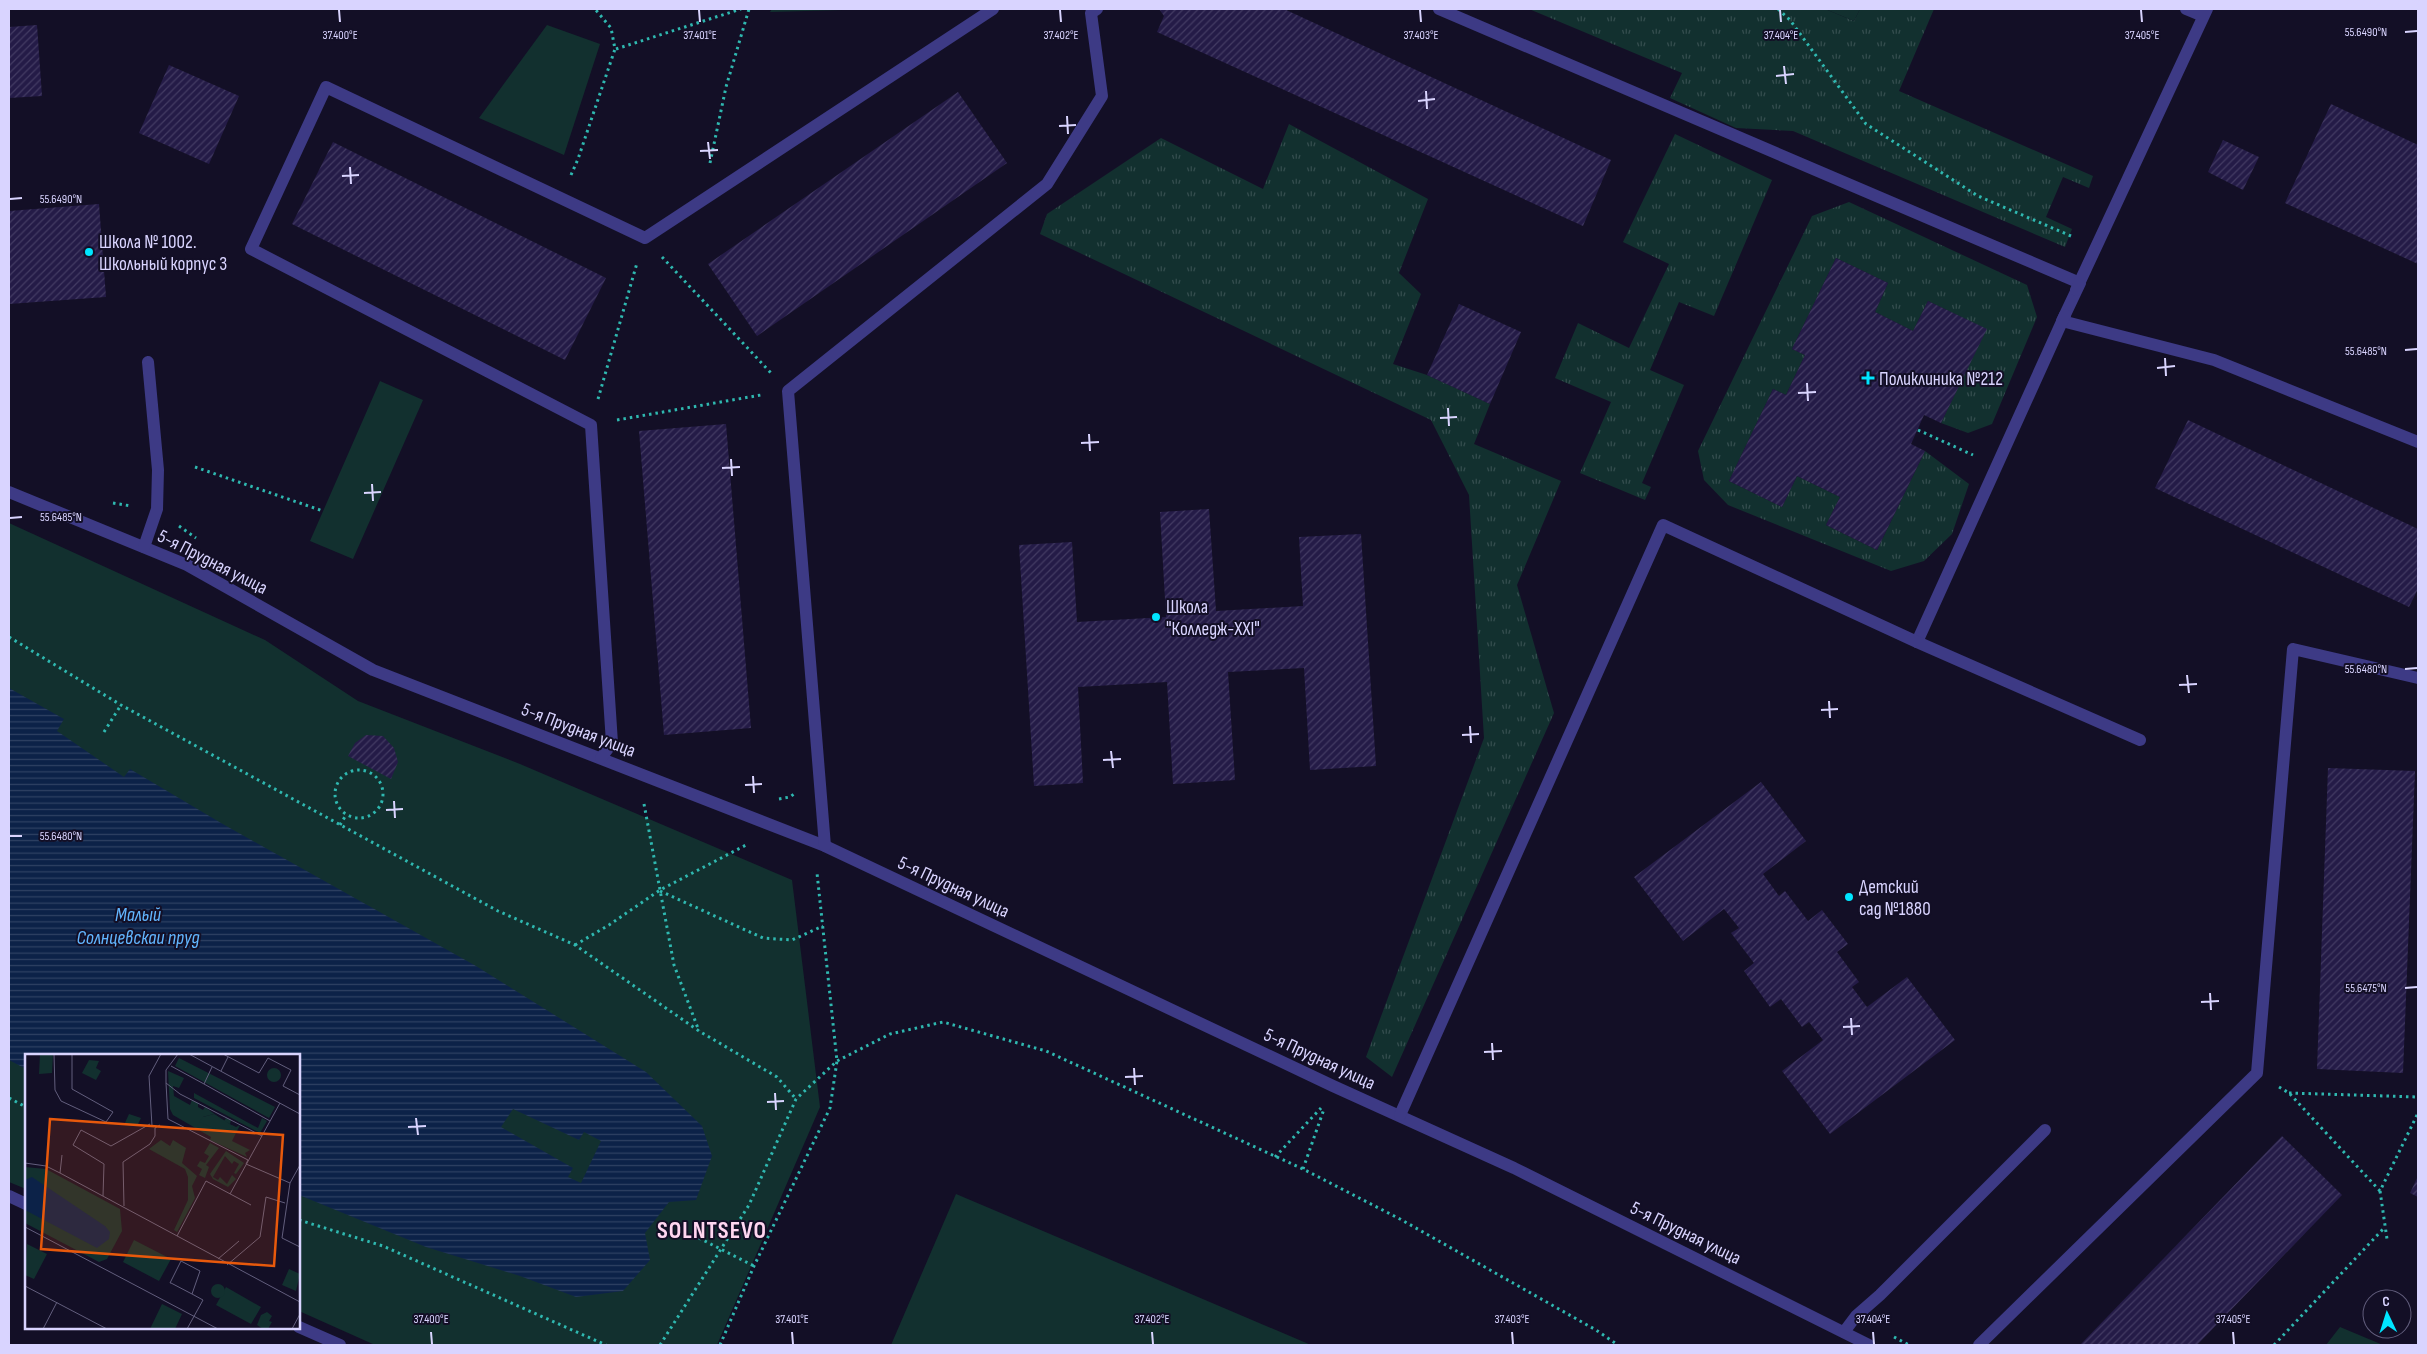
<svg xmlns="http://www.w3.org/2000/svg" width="2427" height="1354" font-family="'Sofia Sans Condensed',sans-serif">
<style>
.grass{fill:url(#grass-tufts)}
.park{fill:#12302f}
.water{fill:url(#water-rules);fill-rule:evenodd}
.building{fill:url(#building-hatch)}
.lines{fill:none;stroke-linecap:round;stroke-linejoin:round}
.path{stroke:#2fb8b0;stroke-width:3;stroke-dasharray:2.5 4;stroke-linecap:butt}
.minor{stroke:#3d3a85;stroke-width:12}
.ticks{fill:none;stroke:#d9d4ff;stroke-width:2}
.poi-dot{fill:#00e5ff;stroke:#130f26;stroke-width:2}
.labels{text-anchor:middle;stroke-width:4;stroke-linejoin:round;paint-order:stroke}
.poi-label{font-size:19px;fill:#d9d4ff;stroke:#130f26;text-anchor:start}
.street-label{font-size:19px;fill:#d9d4ff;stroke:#130f26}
.water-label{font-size:20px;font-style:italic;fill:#62b6ff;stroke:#130f26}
.district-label{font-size:24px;font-weight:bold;letter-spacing:1px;fill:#ffd6f0;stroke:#130f26}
.inset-road{fill:none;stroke:#625e7d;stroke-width:1}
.view{fill:#e8590c;fill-opacity:0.15;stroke:#e8590c;stroke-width:2.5}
.inset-edge{fill:none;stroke:#d9d4ff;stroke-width:2.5}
.ticks-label{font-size:12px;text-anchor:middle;fill:#d9d4ff;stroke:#130f26;stroke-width:4;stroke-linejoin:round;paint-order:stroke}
</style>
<defs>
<pattern id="grass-tufts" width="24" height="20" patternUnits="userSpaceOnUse" patternTransform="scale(1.25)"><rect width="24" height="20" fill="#12302f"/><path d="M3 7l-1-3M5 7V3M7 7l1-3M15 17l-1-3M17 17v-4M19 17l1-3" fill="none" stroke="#344d4e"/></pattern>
<pattern id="water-rules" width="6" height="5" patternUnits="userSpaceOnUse" patternTransform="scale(1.25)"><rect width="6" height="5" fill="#0c2248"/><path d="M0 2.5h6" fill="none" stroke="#2f4163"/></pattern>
<pattern id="building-hatch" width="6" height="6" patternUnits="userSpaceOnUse" patternTransform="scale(1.25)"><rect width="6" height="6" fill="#241b47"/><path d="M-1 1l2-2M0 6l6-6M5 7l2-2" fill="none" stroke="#433b63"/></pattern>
</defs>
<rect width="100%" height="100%" fill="#130f26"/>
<g class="grass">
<polygon points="1529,9 1825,9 1854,21 1860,9 1934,9 1899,91 2093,176 2089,188 2063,177 2046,217 2072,229 2065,247 1793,131 1736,128 1670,98 1682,73"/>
<polygon points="1289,124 1428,199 1399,273 1421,294 1393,364 1427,375 1490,404 1474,444 1561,481 1517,585 1554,713 1392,1077 1366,1057 1484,738 1469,495 1431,420 1040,234 1047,214 1161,138 1263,189"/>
<polygon points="1675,134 1772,180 1714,316 1679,302 1650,370 1684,385 1642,483 1651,487 1645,500 1580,473 1611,402 1555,378 1578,323 1629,348 1669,264 1623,242"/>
<polygon points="1849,202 2027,285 2037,317 1992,424 1968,433 1941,423 1986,329 1928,301 1913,331 1875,312 1888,283 1836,258 1792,349 1805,355 1786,395 1773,389 1729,481 1782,507 1797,476 1840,497 1826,525 1877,550 1925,451 1969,484 1952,534 1924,561 1891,571 1728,505 1704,480 1698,451 1812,216"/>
</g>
<g class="park">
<polygon points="772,9 879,9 770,12"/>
<polygon points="1825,9 1860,9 1854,21"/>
<polygon points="547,25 600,44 564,155 479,118"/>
<polygon points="380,381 423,400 353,559 310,541"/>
<polygon points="9,523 265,640 358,701 520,764 792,880 820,1107 717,1345 375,1345 299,1311 299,1055 26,1055 26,1189 9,1182"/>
<polygon points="956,1194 1311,1345 891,1345"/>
<polygon points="2340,1327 2383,1345 2326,1345"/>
</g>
<path class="water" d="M9 688 64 719 57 731 124 777 130 769 221 823 476 966 646 1072 702 1126 712 1156 696 1200 669 1202 645 1233 650 1260 623 1291 576 1297 520 1276 426 1247 299 1195V1055H26V1069L9 1060ZM513 1109 579 1140 584 1132 601 1141 581 1183 568 1177 573 1168 501 1127Z"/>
<g class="building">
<polygon points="1159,9 1284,9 1611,160 1583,226 1157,32 1164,16"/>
<polygon points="37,25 42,96 9,98 9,27"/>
<polygon points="169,65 239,96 209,164 139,133"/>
<polygon points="958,92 1007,163 757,336 708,264"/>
<polygon points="2331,104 2418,145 2418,264 2285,203"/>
<polygon points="2223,140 2259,157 2243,190 2208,172"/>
<polygon points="333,142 606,278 565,360 292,224"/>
<polygon points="99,204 106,297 9,304 9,211"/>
<polygon points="1836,258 1888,283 1875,312 1913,331 1928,301 1987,329 1941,423 1924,415 1911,444 1925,451 1877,550 1826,525 1840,497 1797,476 1782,507 1729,481 1773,389 1786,395 1805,355 1792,349"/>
<polygon points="1459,304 1521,332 1490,404 1427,375"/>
<polygon points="2188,420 2418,529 2418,589 2409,607 2155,488"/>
<polygon points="726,424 751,728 664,735 639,431"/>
<polygon points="1209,509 1216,611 1303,606 1299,537 1361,534 1376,766 1310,770 1304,668 1228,672 1235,780 1173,784 1167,682 1078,687 1083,783 1034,786 1019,545 1072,542 1077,622 1166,617 1160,512"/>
<polygon points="366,735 383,736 394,748 398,762 391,779 348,756 355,743"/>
<polygon points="2328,768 2415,771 2403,1073 2317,1069"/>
<polygon points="1761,782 1806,841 1763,874 1779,896 1785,891 1808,921 1822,910 1848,944 1837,952 1859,982 1852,987 1867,1007 1907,977 1955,1040 1830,1134 1782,1071 1823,1040 1809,1022 1802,1027 1781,999 1770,1007 1744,971 1754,963 1731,933 1739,928 1724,909 1683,941 1634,877"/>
<polygon points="2282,1136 2342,1195 2197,1345 2080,1345"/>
<polygon points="2418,1176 2418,1197 2410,1193"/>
</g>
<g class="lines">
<g class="path">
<polyline points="1778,9 1790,20 1866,124 1978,196 2071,236"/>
<polyline points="616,49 741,9"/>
<polyline points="710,163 726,87 749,9"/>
<polyline points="571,175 578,159 615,49 611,28 595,9"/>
<polyline points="662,257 771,373"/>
<polyline points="598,399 637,263"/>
<polyline points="617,420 761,395"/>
<polyline points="1918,430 1973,455"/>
<polyline points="195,467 323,511"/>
<polyline points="113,503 131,506"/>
<polyline points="179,526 196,538"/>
<polyline points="9,637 121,705 498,911 575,945 699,1031 777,1077 796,1099"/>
<polyline points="104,732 121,705"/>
<circle cx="359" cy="794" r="24"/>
<polyline points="779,799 790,797 794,794"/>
<polyline points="644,804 674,965 699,1031"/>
<polyline points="340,825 346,815"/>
<polyline points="660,891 763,938 792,940 823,926"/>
<polyline points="575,945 609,925 660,890 746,845"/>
<polyline points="2279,1087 2289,1093 2380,1191 2418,1113"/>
<polyline points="2289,1093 2418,1097"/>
<polyline points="9,1098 26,1107"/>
<polyline points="1275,1157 1321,1108"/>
<polyline points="1303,1169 1324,1109"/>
<polyline points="2380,1191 2387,1239"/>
<polyline points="299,1220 383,1246 606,1345"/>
<polyline points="693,1235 754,1266"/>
<polyline points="1894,1337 1909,1345"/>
<polyline points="660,1345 749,1205 796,1099 837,1061 890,1034 943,1022 1046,1051 1303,1169 1400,1219 1596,1330 1618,1345"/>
<polyline points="720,1345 754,1266 830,1108 837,1061 817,873"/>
<polyline points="2274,1345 2385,1227"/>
</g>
<g class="minor">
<polyline points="1439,9 2080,283 2062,321 2214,360 2418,442"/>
<polyline points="2186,9 2203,16"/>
<polyline points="2076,290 2207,9"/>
<polyline points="9,492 187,565 373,670 825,846 1333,1086 1514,1168 1869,1345"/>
<polyline points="144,547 157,509 158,470 148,362"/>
<polyline points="1917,642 2065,315"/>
<polyline points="601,758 612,743 591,425 251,249 326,87 645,238 993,9"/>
<polyline points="825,846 788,391 1047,184 1102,96 1091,13 1097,9"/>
<polyline points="1400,1115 1663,525 1917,642 2140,740"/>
<polyline points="9,1196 26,1204"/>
<polyline points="299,1327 340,1345"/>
<polyline points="1844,1332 1856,1316 1880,1295 2045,1130"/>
<polyline points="1979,1345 2257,1073 2293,649 2418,678"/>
</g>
</g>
<path class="ticks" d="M339 10 340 22M699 10 700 22M1060 10 1061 22M1420 10 1421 22M1780 10 1781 22M2141 10 2142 22M2405 32 2417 31M1784 66 1786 84M1776 76 1794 74M1426 91 1427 109M1418 101 1435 99M1067 116 1068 134M1059 126 1076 125M708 142 710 159M700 151 718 150M350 167 351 184M342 176 359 175M10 199 22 198M2405 350 2417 349M2165 358 2166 376M2157 368 2175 366M1807 383 1808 401M1798 393 1816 392M1448 408 1449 426M1440 418 1457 417M1089 434 1090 451M1081 443 1099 442M731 459 732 476M722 468 740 467M372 484 373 501M364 493 381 492M10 518 22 517M2405 669 2417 668M2187 675 2189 693M2179 685 2197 684M1829 701 1830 718M1821 710 1838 709M1470 726 1471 743M1462 735 1479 734M1111 751 1113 768M1103 760 1121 759M753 776 754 793M745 785 762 784M394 801 395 818M386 810 403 809M10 836H22M2405 988 2417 987M2210 993 2211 1010M2201 1002 2219 1001M1851 1018 1852 1035M1843 1027 1860 1026M1492 1043 1493 1060M1484 1052 1502 1051M1134 1068 1135 1085M1125 1077 1143 1076M775 1093 776 1110M767 1102 784 1101M416 1118 418 1135M408 1127 426 1126M431 1332 432 1344M792 1332 793 1344M1152 1332 1153 1344M1512 1332 1513 1344M1873 1332 1874 1344M2233 1332 2234 1344"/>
<g class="poi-dot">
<circle cx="89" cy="252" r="5"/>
<path d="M1865.5 370.5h5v5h5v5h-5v5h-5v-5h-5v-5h5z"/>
<circle cx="1156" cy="617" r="5"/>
<circle cx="1849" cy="897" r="5"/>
</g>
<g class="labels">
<g class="poi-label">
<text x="99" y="248">Школа № 1002.<tspan x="99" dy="22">Школьный корпус 3</tspan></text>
<text x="1879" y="385">Поликлиника №212</text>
<text x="1166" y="613">Школа<tspan x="1166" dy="22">"Колледж-XXI"</tspan></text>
<text x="1859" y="893">Детский<tspan x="1859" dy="22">сад №1880</tspan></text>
</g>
<g class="street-label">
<text transform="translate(213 561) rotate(27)" y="7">5-я Прудная улица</text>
<text transform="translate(579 729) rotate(21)" y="7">5-я Прудная улица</text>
<text transform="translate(954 886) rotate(25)" y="7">5-я Прудная улица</text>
<text transform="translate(1320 1058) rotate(25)" y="7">5-я Прудная улица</text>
<text transform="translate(1686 1232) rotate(26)" y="7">5-я Прудная улица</text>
</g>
<g class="water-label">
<text x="138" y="921">Малый<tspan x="138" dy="23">Солнцевскаи пруд</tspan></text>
</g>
<g class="district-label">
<text x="712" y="1238">SOLNTSEVO</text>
</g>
</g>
<g transform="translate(25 1054)">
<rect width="275" height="275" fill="#130f26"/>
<path d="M154 4 250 53 244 64 150 12ZM143 17 159 24 154 34 148 32 149 42 165 51 167 46 173 49V53L178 56 180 53 199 67 201 64 206 66 205 70 211 73 215 71 207 87 225 96 220 99 222 103 185 86 186 83 148 61 145 55ZM189 60 196 66 207 71 195 76 179 69 178 63ZM169 39 233 74 237 64 242 67 235 79 169 44ZM136 86 145 92 148 86 161 94 157 109 172 122 167 132 170 144 152 178 149 176 163 146V123L160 115 124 95ZM185 89 194 94 181 111 184 113 180 124 174 121 177 115 172 112 175 107 180 109 184 102 179 99ZM201 97 219 109 211 120 209 119 214 110 209 107 207 110 200 102 188 123 193 126 195 123 202 130 207 121 211 125 203 133 188 125 185 120Z" fill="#12302f" fill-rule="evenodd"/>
<path d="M264 215 275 220 271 237 257 231ZM201 233 236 253 226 270 191 251ZM242 258 247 262 244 267 247 268 243 275H238L232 271 236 261Z" fill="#12302f"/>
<path d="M15 0H28L27 19 14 20ZM64 6 74 7 71 14 76 17 71 26 57 19ZM242 21a7 7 0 1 1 14 0a7 7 0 1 1-14 0ZM104 60 116 64 112 72 99 71ZM189 60 208 72 203 80 174 68 178 63ZM0 113 21 115 95 155 97 177 82 205 74 208 0 169ZM109 186 146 205 134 227 98 208ZM2 190 22 200 9 225 0 221ZM186 237a7 7 0 1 1 14 0a7 7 0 1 1-14 0ZM137 250 157 260 150 275H125Z" fill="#12302f"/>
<path d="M7 123 80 172 85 178 84 185 72 194 0 156V126Z" fill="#0c2248"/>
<path class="inset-road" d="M29 0 30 36 36 47 81 68 88 58 47 35V0M164 0 275 60M198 0 234 19 243 4 266 16 258 32 275 41M146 12 179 30 187 13M196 17 203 3M141 29V16L153 0M179 30 245 67M127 72 124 22 136 0M237 82 155 40 141 29 143 65 223 106 221 110 265 129 257 184 275 193M0 109 21 112 35 119 275 248M35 119 37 101M265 129 275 111M205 140 255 49M78 142 79 110 48 91 56 76 86 92 125 70M99 152 98 108 125 90 130 82V74L135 71M0 173 193 275M152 182 181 127 226 151M193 205 214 187M202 211 235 183 241 143 260 149M0 232 82 275M18 275 32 248M162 275 178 246 167 240 146 229H145L156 207 175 217 167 240M267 275 275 260"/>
<path class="view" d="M25 65 258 81 249 212 16 195Z"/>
<rect width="275" height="275" class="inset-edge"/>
</g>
<g class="ticks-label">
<text x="2366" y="36">55.6490°N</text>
<text x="340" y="39">37.400°E</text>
<text x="700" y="39">37.401°E</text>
<text x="1061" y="39">37.402°E</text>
<text x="1421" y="39">37.403°E</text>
<text x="1781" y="39">37.404°E</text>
<text x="2142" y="39">37.405°E</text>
<text x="61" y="203">55.6490°N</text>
<text x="2366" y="355">55.6485°N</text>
<text x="61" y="521">55.6485°N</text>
<text x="2366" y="673">55.6480°N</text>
<text x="61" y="840">55.6480°N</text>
<text x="2366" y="992">55.6475°N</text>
<text x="431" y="1323">37.400°E</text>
<text x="792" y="1323">37.401°E</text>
<text x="1152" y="1323">37.402°E</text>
<text x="1512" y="1323">37.403°E</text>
<text x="1873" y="1323">37.404°E</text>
<text x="2233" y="1323">37.405°E</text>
</g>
<rect width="2427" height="1354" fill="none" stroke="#d9d4ff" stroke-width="20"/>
<g transform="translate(2387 1314) rotate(356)"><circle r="24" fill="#130f26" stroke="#625e7d"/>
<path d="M0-4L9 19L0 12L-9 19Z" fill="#00e5ff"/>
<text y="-8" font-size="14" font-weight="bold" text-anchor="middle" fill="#d9d4ff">С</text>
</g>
</svg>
